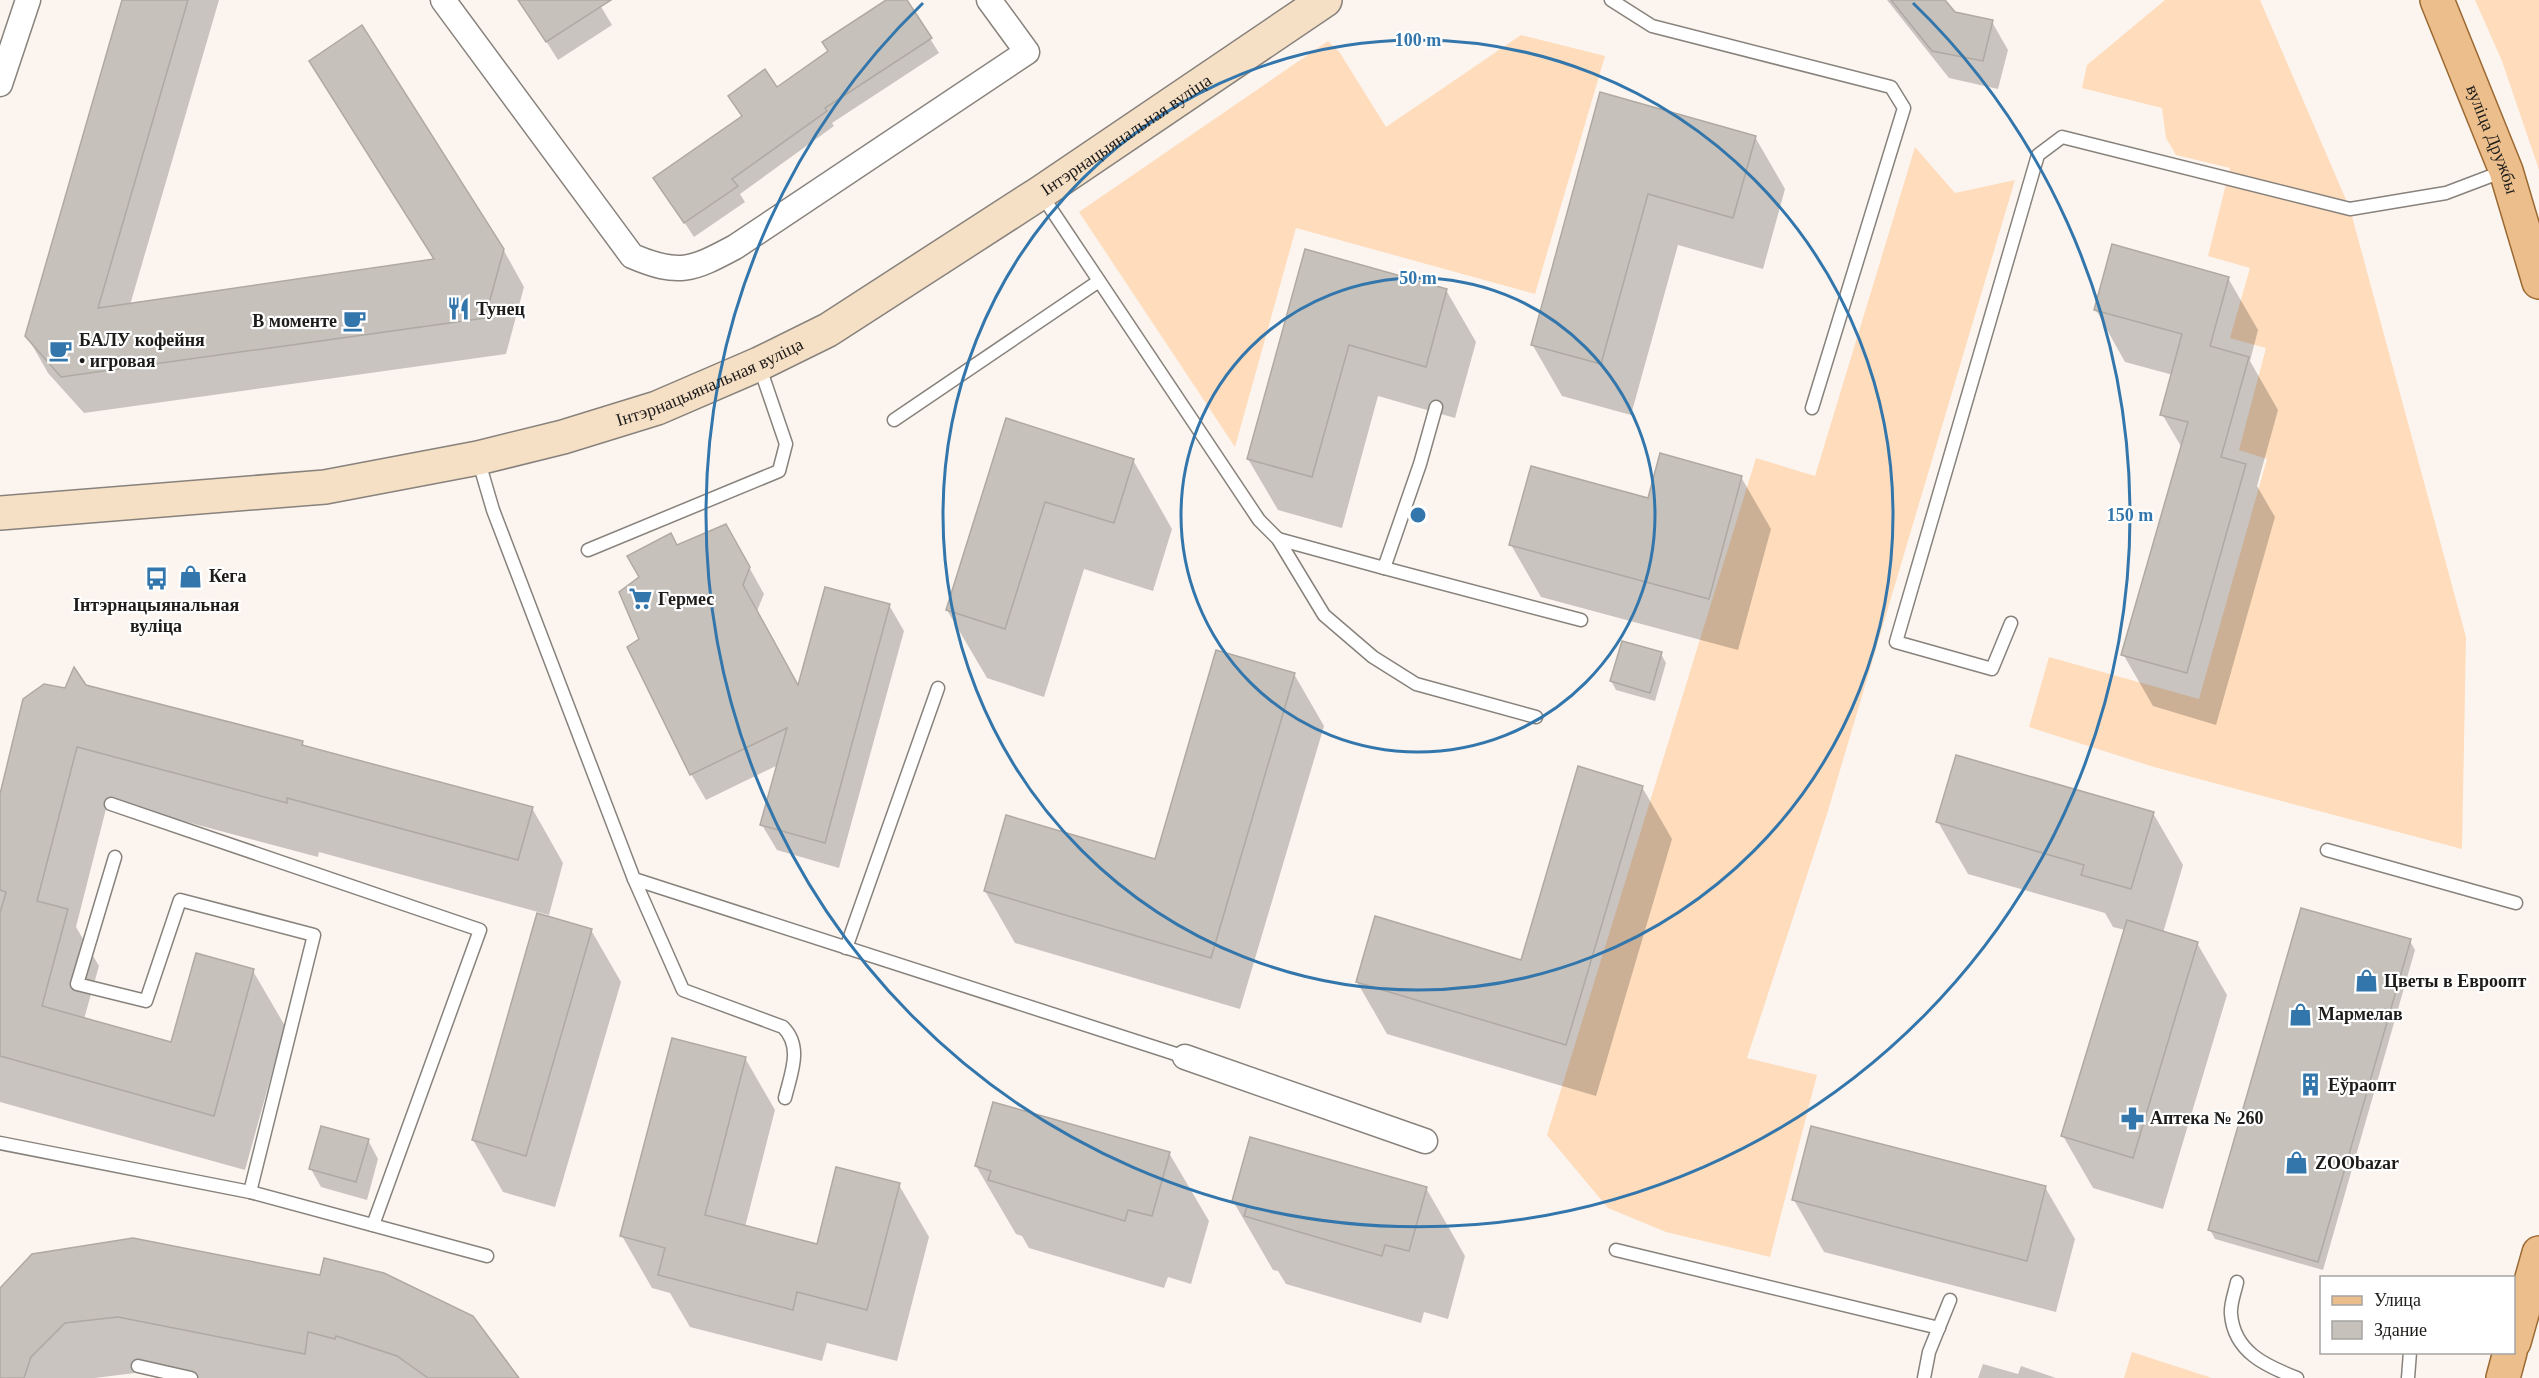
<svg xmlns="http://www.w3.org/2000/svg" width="2539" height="1378" font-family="Georgia,serif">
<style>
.grass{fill:#fedcbc}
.shadow{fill:#0003}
.building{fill:#c7c1bb;stroke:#afa9a3;stroke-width:1.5}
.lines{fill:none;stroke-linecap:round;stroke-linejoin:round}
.lane-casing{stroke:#88827c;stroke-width:15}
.street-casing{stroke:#88827c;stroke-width:27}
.secondary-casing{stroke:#88827c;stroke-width:36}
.primary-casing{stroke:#9b6932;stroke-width:36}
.lane{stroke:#fff;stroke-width:12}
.street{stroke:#fff;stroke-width:24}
.secondary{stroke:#f5dfc5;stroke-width:33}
.primary{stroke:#ebbe8c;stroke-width:33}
.ring{fill:none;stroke:#3376ac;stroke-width:3}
.labels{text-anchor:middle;stroke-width:4.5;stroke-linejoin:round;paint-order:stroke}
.street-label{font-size:18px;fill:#1e1c1a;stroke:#fff}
.poi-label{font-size:18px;font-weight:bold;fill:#1e1c1a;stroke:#fff;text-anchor:start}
.centre{fill:#3376ac;stroke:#fff;stroke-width:3}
.ring-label{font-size:18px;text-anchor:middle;font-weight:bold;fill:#3376ac;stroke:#fff;stroke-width:4.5;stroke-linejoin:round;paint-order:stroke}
</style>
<rect width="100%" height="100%" fill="#fcf5ef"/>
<g class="grass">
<polygon points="2165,0 2260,0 2350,209 2466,637 2462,849 2154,767 2029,727 2049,657 2199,699 2267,459 2239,450 2266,348 2230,338 2250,268 2208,256 2230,168 2176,155 2166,138 2162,108 2082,88 2087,65"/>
<polygon points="2475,0 2539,0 2539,170 2502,61"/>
<polygon points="1521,35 1605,56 1535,294 1296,228 1235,447 1079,212 1328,41 1340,53 1386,127"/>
<polygon points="1915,147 1955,193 2015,180 1827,814 1747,1058 1817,1075 1770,1257 1666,1232 1608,1208 1547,1135 1756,458 1815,476"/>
<polygon points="2132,1352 2212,1378 2124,1378"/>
</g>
<g class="shadow">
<polygon points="123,0 219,0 130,305 435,261 311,61 503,249 524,287 506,354 84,413 48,373 27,336"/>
<polygon points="520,0 597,0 612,25 558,60"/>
<polygon points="889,0 906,0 939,53 832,123 834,126 740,194 745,202 694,237 655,178 742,117 730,96 777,89 829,52"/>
<polygon points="1887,0 1943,0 1954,13 1992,22 2008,50 1998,89 1949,78"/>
<polygon points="1601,94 1755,137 1785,189 1763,269 1678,245 1631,415 1562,396 1532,344"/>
<polygon points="1306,251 1446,290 1476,342 1455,418 1378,396 1342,528 1278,510 1248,459"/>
<polygon points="2228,278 2258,330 2250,361 2278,410 2257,486 2275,517 2216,725 2153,706 2123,654 2182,448 2162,414 2173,375 2125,362 2096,310"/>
<polygon points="1007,420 1133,460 1172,529 1153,591 1084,569 1044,697 987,678 947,610"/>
<polygon points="1741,477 1771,529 1738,650 1541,597 1511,545 1649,500"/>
<polygon points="677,547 740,551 764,594 757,611 799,688 889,605 904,631 839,868 777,850 762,825 778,765 706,800 691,774 641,640"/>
<polygon points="1661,654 1666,663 1655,701 1616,690 1611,681"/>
<polygon points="1294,674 1324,726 1240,1009 1015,943 985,891 1156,861"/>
<polygon points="85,686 302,742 305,747 532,808 563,863 549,915 319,852 318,857 108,801 76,927 99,966 84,1019 172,1044 253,971 285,1026 245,1170 0,1102 0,800 66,690"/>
<polygon points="1642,787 1672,839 1596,1096 1387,1034 1357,982 1522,962"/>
<polygon points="2153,813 2183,865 2163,933 2197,943 2227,995 2163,1209 2093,1188 2063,1136 2125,930 2113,927 2105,913 1968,874 1938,822"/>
<polygon points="591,930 621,982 555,1207 503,1192 473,1140"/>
<polygon points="2410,941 2415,950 2323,1270 2215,1239 2210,1230"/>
<polygon points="745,1058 775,1110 745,1227 818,1245 899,1185 929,1237 897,1361 827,1343 822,1361 690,1327 670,1293 652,1288 622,1236"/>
<polygon points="368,1140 378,1159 367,1200 321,1187 311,1169"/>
<polygon points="1169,1153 1209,1221 1191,1284 1168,1277 1164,1288 1029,1248 1022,1236 1016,1234 976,1166"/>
<polygon points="2045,1187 2075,1239 2056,1312 1824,1252 1794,1200"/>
<polygon points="1426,1188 1465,1256 1448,1319 1424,1312 1421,1323 1286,1284 1278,1271 1273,1270 1233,1201"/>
<polygon points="32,1256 517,1378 185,1378 151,1371 95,1378 0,1378 0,1290"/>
<polygon points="1983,1364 2018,1374 2021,1366 2056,1378 1978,1378"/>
</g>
<g class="building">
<polygon points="122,0 188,0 98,308 434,259 309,61 362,25 504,249 485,318 61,377 25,336"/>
<polygon points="518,0 611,0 546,42"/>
<polygon points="886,0 907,0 932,38 825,108 827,111 732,179 738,186 684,223 653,178 742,116 728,96 765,69 777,87 828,51 822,42"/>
<polygon points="1891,0 1945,0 1955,12 1993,20 1983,61 1932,51"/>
<polygon points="1600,92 1756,136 1733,218 1648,194 1601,364 1531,345"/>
<polygon points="2112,244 2229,277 2210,346 2249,357 2221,457 2246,464 2187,673 2121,655 2188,422 2160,415 2182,334 2094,310"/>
<polygon points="1305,249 1447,289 1426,367 1349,345 1312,477 1247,459"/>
<polygon points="1006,418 1134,459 1114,523 1045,502 1005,629 946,610"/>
<polygon points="1660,453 1742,476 1709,599 1509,545 1531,466 1648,498"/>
<polygon points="726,524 750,567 743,585 798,685 825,587 890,604 825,843 760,825 787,728 690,775 627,647 639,639 619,592 639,577 627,556 671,533 677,545"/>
<polygon points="1622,641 1662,652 1650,693 1610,681"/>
<polygon points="1216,650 1295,673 1211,958 984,891 1006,815 1155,859"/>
<polygon points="74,667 86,685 303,741 302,745 533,807 518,860 287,798 287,803 77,747 37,901 68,909 42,1006 171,1042 196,953 254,969 214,1116 0,1056 0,913 6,892 0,890 0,794 23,699 44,684 65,688"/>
<polygon points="1956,755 2154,812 2131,889 2081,875 2084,865 1936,822"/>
<polygon points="1578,766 1643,786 1566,1045 1356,982 1375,916 1521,960"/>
<polygon points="2301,908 2411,939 2318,1262 2208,1230"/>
<polygon points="537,913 592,929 526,1156 472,1140"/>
<polygon points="2127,920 2198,942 2133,1158 2061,1136"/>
<polygon points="672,1038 746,1057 705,1215 817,1244 836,1167 900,1183 867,1310 797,1292 793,1310 658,1275 665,1248 620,1236"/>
<polygon points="993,1102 1170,1152 1152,1216 1128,1210 1125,1221 988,1180 991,1171 975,1166"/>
<polygon points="321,1126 369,1139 356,1182 309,1169"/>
<polygon points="1811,1126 2046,1186 2027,1261 1792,1200"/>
<polygon points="1250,1137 1427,1187 1409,1251 1385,1245 1382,1256 1244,1216 1247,1206 1232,1201"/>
<polygon points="133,1238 320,1275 324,1258 384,1273 473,1316 519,1378 428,1378 397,1356 336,1336 335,1339 308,1332 305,1354 118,1317 65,1323 31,1357 24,1378 0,1378 0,1288 32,1254"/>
</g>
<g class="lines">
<defs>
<g id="lane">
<polyline points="1611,0 1652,26 1891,87 1904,108 1812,408"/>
<polyline points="1041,194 1259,520 1278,539 1324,615 1373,657 1416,684 1536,717"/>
<polyline points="894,420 1099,281"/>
<polyline points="478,459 493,510 634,879 1185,1057"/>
<polyline points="1278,539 1384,568 1420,464 1436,407"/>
<polyline points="588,550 779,471 786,444 759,365"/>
<polyline points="1384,568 1581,620"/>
<polyline points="2011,623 1992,669 1896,642 2038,155 2062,137 2350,209 2446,193 2504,171"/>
<polyline points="111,804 480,930 373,1225"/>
<polyline points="2327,850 2516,903"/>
<polyline points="115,857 77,984 146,1001 180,900 314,935 250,1192"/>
<path d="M634 879 683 990 783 1027C803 1047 791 1073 785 1098"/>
<polyline points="846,948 938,688"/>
<polyline points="0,1143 250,1192 487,1256"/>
<polyline points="1616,1250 1939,1328"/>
<path d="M2237 1282C2235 1292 2230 1304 2231 1314 2234 1352 2266 1366 2297 1378"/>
<polyline points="138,1366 191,1378"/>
<polyline points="1924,1378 1929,1352 1950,1300"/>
<polyline points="2408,1378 2410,1352"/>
</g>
<g id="street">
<path d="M443 0 632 256C679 276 692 270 735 247L1027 52 989 0"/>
<polyline points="0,84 28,0"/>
<polyline points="1185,1057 1425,1141"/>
</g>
<g id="secondary">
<path id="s1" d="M0 513 325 487 478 458 563 437 657 408 759 364 828 330 1040 193 1325 0"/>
</g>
<g id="primary">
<path id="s2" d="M2437 0 2506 171 2539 282"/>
<polyline points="2514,1342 2539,1253"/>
<polyline points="2503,1378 2510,1352"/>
</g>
</defs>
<use href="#lane" class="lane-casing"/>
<use href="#street" class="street-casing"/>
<use href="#secondary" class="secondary-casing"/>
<use href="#primary" class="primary-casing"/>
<use href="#lane" class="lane"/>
<use href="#street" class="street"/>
<use href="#secondary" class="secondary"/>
<use href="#primary" class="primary"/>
</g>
<g class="ring">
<circle cx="1418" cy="515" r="237"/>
<circle cx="1418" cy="515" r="475"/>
<path d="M1913 3A712 712 0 1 1 923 3"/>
</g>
<defs>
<symbol id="restaurant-bare" viewBox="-9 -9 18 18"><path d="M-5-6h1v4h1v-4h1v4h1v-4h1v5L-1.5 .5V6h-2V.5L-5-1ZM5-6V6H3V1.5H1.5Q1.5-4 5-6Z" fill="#3376ac" stroke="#fff" stroke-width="2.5" paint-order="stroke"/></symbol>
<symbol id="cafe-bare" viewBox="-9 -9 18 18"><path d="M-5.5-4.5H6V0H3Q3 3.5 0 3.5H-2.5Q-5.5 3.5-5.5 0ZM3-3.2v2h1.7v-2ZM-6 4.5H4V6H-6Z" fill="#3376ac" stroke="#fff" stroke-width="2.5" paint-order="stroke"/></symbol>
<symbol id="shop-bare" viewBox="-9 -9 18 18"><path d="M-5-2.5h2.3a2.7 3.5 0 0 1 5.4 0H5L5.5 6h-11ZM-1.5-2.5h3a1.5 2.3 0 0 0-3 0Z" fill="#3376ac" stroke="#fff" stroke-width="2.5" paint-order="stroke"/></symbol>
<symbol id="bus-bare" viewBox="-9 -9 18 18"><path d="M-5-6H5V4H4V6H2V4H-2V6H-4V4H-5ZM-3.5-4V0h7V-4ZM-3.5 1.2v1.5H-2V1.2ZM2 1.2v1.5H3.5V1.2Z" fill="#3376ac" stroke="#fff" stroke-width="2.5" paint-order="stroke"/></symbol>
<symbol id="supermarket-bare" viewBox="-9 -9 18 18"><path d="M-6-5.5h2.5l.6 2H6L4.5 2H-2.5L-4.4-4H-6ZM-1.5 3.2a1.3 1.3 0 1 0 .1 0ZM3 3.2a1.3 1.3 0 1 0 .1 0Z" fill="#3376ac" stroke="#fff" stroke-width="2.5" paint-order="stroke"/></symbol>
<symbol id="building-bare" viewBox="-9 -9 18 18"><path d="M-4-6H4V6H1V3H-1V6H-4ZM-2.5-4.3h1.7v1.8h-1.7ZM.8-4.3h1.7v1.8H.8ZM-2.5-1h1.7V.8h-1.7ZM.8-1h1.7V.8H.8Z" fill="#3376ac" stroke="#fff" stroke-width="2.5" paint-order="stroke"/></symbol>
<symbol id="pharmacy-bare" viewBox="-9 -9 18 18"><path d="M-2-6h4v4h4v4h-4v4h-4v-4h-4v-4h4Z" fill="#3376ac" stroke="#fff" stroke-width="2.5" paint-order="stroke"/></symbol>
</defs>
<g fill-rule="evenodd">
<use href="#restaurant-bare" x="442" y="292" width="33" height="33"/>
<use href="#cafe-bare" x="338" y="304" width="33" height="33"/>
<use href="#cafe-bare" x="44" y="334" width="33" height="33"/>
<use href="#shop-bare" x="174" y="560" width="33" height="33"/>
<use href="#bus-bare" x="140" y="562" width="33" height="33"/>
<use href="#supermarket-bare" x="624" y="582" width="33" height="33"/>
<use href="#shop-bare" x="2350" y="964" width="33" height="33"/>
<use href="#shop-bare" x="2284" y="998" width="33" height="33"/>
<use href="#building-bare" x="2294" y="1068" width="33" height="33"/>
<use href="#pharmacy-bare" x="2116" y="1102" width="33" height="33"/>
<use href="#shop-bare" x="2280" y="1146" width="33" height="33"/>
</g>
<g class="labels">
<g class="street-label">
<text dy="6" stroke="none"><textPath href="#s1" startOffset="1212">Інтэрнацыянальная вуліца</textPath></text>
<text dy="6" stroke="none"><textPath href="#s2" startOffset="150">вуліца Дружбы</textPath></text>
<text dy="6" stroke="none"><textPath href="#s1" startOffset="726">Інтэрнацыянальная вуліца</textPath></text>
</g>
<g class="poi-label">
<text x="476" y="315">Тунец</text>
<text x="337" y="327" text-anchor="end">В моменте</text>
<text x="79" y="346">БАЛУ кофейня<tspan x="79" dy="21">• игровая</tspan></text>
<text x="209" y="582">Кега</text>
<text x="658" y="605">Гермес</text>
<text x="156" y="611" text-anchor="middle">Інтэрнацыянальная<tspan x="156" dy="21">вуліца</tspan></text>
<text x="2384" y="987">Цветы в Евроопт</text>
<text x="2318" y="1020">Мармелав</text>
<text x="2328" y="1091">Еўраопт</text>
<text x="2150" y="1124">Аптека № 260</text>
<text x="2315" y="1169">ZOObazar</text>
</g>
</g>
<circle cx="1418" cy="515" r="9" class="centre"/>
<g class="ring-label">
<text x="1418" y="46">100 m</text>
<text x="1418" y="284">50 m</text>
<text x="2130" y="521">150 m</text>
</g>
<rect x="2320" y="1276" width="195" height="78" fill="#ffffff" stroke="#a5a4a3" stroke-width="1.5"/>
<rect x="2332" y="1296" width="30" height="9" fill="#ebbe8c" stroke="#a5a4a3" stroke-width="1.5"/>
<text x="2374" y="1306" font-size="18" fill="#1e1c1a">Улица</text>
<rect x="2332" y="1321" width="30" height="18" fill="#c7c1bb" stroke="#a5a4a3" stroke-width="1.5"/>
<text x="2374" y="1336" font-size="18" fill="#1e1c1a">Здание</text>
</svg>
